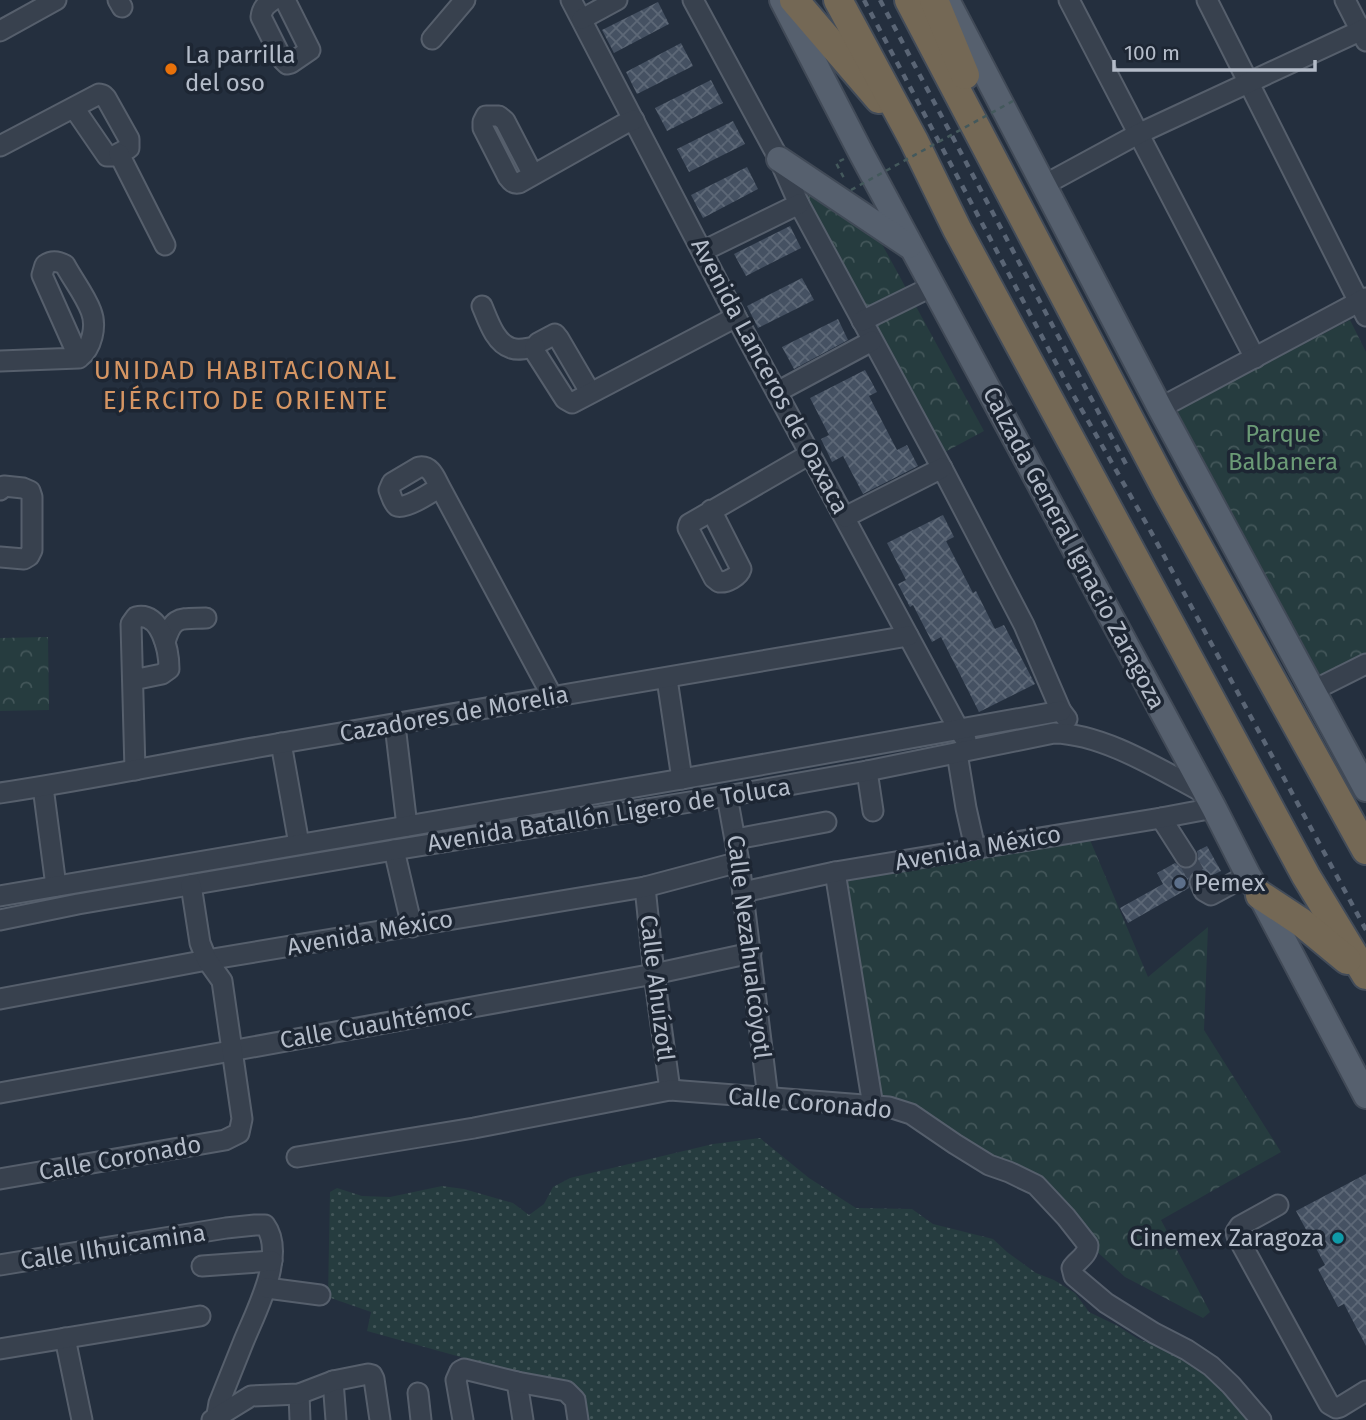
<svg xmlns="http://www.w3.org/2000/svg" width="1366" height="1420" font-family="'Fira Sans',sans-serif">
<style>
.grass{fill:url(#grass-dots)}
.park{fill:url(#park-crowns)}
.building{fill:url(#building-cross-hatch)}
.lines{fill:none;stroke-linecap:round;stroke-linejoin:round}
.minor-tunnel{stroke:#3a4453;stroke-width:19;stroke-dasharray:19 10;stroke-linecap:butt}
.minor-casing{stroke:#565f6c;stroke-width:23}
.major-casing{stroke:#414a57;stroke-width:28}
.highway-casing{stroke:#434c59;stroke-width:32}
.path{stroke:#44595c;stroke-width:2.5;stroke-dasharray:5 5;stroke-linecap:butt}
.minor{stroke:#38414e;stroke-width:19}
.major{stroke:#56606e;stroke-width:24}
.highway{stroke:#746855;stroke-width:28}
.rail{stroke:#5a6575;stroke-width:4.5;stroke-dasharray:7 7;stroke-linecap:butt}
.path-bridge{stroke:#44595c;stroke-width:2.5;stroke-dasharray:5 5;stroke-linecap:butt}
.food-dot{fill:#e8710a;stroke:#1d2633;stroke-width:2.5}
.service-dot{fill:#5c6f8a;stroke:#1d2633;stroke-width:2.5}
.culture-dot{fill:#0f9aa8;stroke:#1d2633;stroke-width:2.5}
.labels{text-anchor:middle;stroke-width:7;stroke-linejoin:round;paint-order:stroke}
.poi-label{font-size:24px;fill:#b4bcc9;stroke:#1d2633;text-anchor:start}
.street-label{font-size:24px;fill:#b4bcc9;stroke:#1d2633}
.park-label{font-size:24px;fill:#6b9a76;stroke:#1d2633}
.neighbourhood-label{font-size:26px;letter-spacing:2px;fill:#d59563;stroke:#1d2633}
</style>
<defs>
<pattern id="grass-dots" width="8" height="8" patternUnits="userSpaceOnUse" patternTransform="scale(1.75)"><rect width="8" height="8" fill="#263c3f"/><path d="M2 2h.1M6 6h.1" fill="none" stroke="#435659" stroke-width="1.8" stroke-linecap="round"/></pattern>
<pattern id="park-crowns" width="20" height="18" patternUnits="userSpaceOnUse" patternTransform="scale(1.75)"><rect width="20" height="18" fill="#263c3f"/><path d="M2 6a3 3 0 1 1 6 0M12 15a3 3 0 1 1 6 0" fill="none" stroke="#435659"/></pattern>
<pattern id="building-cross-hatch" width="8" height="8" patternUnits="userSpaceOnUse" patternTransform="scale(1.75)"><rect width="8" height="8" fill="#455162"/><path d="M0 0l8 8M0 8l8-8" fill="none" stroke="#5d6877"/></pattern>
</defs>
<rect width="100%" height="100%" fill="#242f3e"/>
<polygon class="grass" points="760,1138 809,1178 856,1208 912,1209 933,1224 993,1239 1007,1252 1036,1273 1054,1280 1075,1293 1089,1312 1118,1326 1138,1339 1163,1348 1201,1366 1251,1420 584,1420 576,1389 367,1331 371,1312 328,1297 330,1192 337,1188 362,1196 390,1197 442,1186 464,1189 513,1203 529,1215 544,1204 553,1187 570,1178 713,1144"/>
<g class="park">
<polygon points="800,190 877,235 984,431 943,453"/>
<polygon points="1350,320 1366,352 1366,653 1314,680 1171,413"/>
<polygon points="48,637 49,710 0,711 0,638"/>
<polygon points="1090,840 1148,977 1208,927 1204,1030 1281,1152 1161,1220 1210,1312 1203,1318 1125,1277 1094,1249 1095,1240 991,1160 875,1093 838,875"/>
</g>
<g class="building">
<polygon points="658,2 669,24 614,53 602,30"/>
<polygon points="681,43 693,66 637,94 626,72"/>
<polygon points="711,80 723,103 667,131 655,108"/>
<polygon points="733,121 745,144 689,172 677,149"/>
<polygon points="747,167 758,189 703,218 691,195"/>
<polygon points="790,226 801,248 746,276 734,254"/>
<polygon points="802,278 814,300 758,328 747,306"/>
<polygon points="838,319 848,340 794,369 782,347"/>
<polygon points="865,370 877,392 869,396 897,450 907,445 918,466 863,494 843,456 832,462 821,439 829,435 810,398"/>
<polygon points="943,515 954,537 946,541 973,593 976,591 995,629 1004,625 1035,684 979,712 941,637 932,642 913,605 910,607 898,584 906,580 887,543"/>
<polygon points="1207,846 1221,871 1211,876 1207,872 1202,870 1194,871 1191,874 1188,880 1189,888 1128,923 1120,908 1163,884 1157,873 1175,863 1180,867 1186,869 1193,867 1197,862 1198,856 1197,851"/>
<polygon points="1366,1174 1366,1346 1344,1304 1338,1307 1318,1269 1325,1265 1296,1211"/>
</g>
<g class="lines">
<polyline class="minor-tunnel" points="1186,857 1200,882"/>
<defs>
<g id="minor">
<polyline points="118,0 122,7"/>
<path d="M273 0C266 5 262 8 261 17L282 59 287 64 291 63 310 50 285 0"/>
<polyline points="571,0 736,317 959,730 966,740"/>
<polyline points="693,0 779,159 799,204 942,468 1024,625 1061,711 1067,719"/>
<polyline points="1069,0 1255,358"/>
<polyline points="1207,0 1366,316"/>
<polyline points="1345,0 1366,41"/>
<polyline points="582,19 617,0"/>
<polyline points="0,31 56,0"/>
<polyline points="432,39 465,0"/>
<polyline points="0,146 99,94 103,95 106,98 129,139 129,148 114,156 107,156 74,108"/>
<polyline points="119,154 165,245"/>
<path d="M533 175 505 121 499 116H486L483 122V128L508 177C511 181 513 184 519 183L624 124 634 120"/>
<polyline points="1044,185 1138,134 1366,28"/>
<polyline points="703,251 799,204"/>
<path d="M482 306C488 320 495 343 511 348 519 351 527 348 535 347L538 343 555 334 559 339 590 392"/>
<polyline points="862,321 933,286"/>
<polyline points="535,347 535,352 565,399 572,403 736,317"/>
<path d="M0 361 79 358C92 348 97 326 91 311 85 295 73 280 65 265 58 261 52 260 45 265L42 275 79 358"/>
<polyline points="777,392 872,341"/>
<polyline points="1160,408 1366,298"/>
<path d="M440 487C432 492 405 510 397 506 393 503 391 495 389 490L392 483 419 467C431 465 435 478 440 487L552 696"/>
<polyline points="0,490 4,486 23,488 30,491 32,497 32,550 29,556 24,559 0,557"/>
<path d="M711 510 741 569C739 576 727 583 719 582L714 578 688 528 689 524 810 454"/>
<polyline points="845,517 942,468"/>
<path d="M165 642C173 615 180 619 206 618"/>
<polyline points="667,679 682,779"/>
<path d="M133 680 162 674 169 669C169 651 161 611 136 617L131 624 135 770"/>
<polyline points="1312,691 1366,664"/>
<polyline points="395,725 407,826"/>
<polyline points="281,743 299,844"/>
<polyline points="957,753 966,808 975,848"/>
<polyline points="867,771 873,811"/>
<polyline points="43,787 56,886"/>
<path d="M0 793C94 779 188 759 282 743 491 707 700 673 908 636"/>
<polyline points="727,796 739,862 768,1098"/>
<polyline points="1161,818 1186,857"/>
<polyline points="736,839 826,822"/>
<polyline points="394,850 412,927"/>
<polyline points="835,872 873,1106"/>
<polyline points="1200,882 1204,891 1211,895 1248,875"/>
<polyline points="645,887 654,974 670,1090"/>
<polyline points="743,892 835,872 1161,818 1214,808"/>
<polyline points="0,896 682,779 1061,711"/>
<path d="M0 920 78 904 394 850 727 796 867 771 1054 733C1105 734 1162 771 1206 794"/>
<polyline points="0,999 207,960 645,887 739,862"/>
<polyline points="0,1093 654,974 751,953"/>
<path d="M297 1157 474 1128 670 1090 889 1107 911 1114 955 1144 989 1165 1009 1172 1036 1185 1066 1217 1088 1245C1088 1256 1077 1260 1072 1268L1074 1276 1106 1303 1154 1333 1187 1350 1211 1366 1231 1385 1261 1420"/>
<polyline points="0,1179 225,1140 239,1133 242,1119 222,981 207,960 200,943 191,885"/>
<polyline points="1278,1205 1240,1226 1236,1232 1237,1236 1329,1404 1336,1408 1340,1407 1366,1391"/>
<path d="M0 1265 226 1228 255 1225H265C287 1255 255 1313 243 1343 235 1363 227 1383 219 1403L216 1420"/>
<polyline points="202,1266 272,1261"/>
<polyline points="267,1288 320,1295"/>
<polyline points="65,1338 82,1420"/>
<polyline points="0,1349 200,1316"/>
<polyline points="333,1381 336,1420"/>
<polyline points="517,1382 523,1420"/>
<polyline points="418,1393 421,1420"/>
<polyline points="299,1394 300,1420"/>
<polyline points="212,1420 251,1396 299,1394 333,1381 368,1374 372,1375 374,1379 380,1420"/>
<polyline points="463,1420 456,1380 460,1371 464,1369 517,1382 566,1391 575,1400 578,1420"/>
</g>
<g id="major">
<polyline points="782,0 860,151 1214,808 1248,875 1260,895 1366,1096"/>
<polyline points="947,0 1160,408 1366,789"/>
<polyline points="779,159 909,246"/>
</g>
<g id="highway">
<polyline points="794,0 879,99"/>
<polyline points="838,0 914,141 957,229 1306,876 1366,975"/>
<polyline points="909,0 1167,491 1366,850"/>
<polyline points="934,0 965,75"/>
<polyline points="1260,895 1301,922 1347,960"/>
</g>
</defs>
<use href="#minor" class="minor-casing"/>
<use href="#major" class="major-casing"/>
<use href="#highway" class="highway-casing"/>
<polyline class="path" points="844,159 836,163 845,180"/>
<use href="#minor" class="minor"/>
<use href="#major" class="major"/>
<use href="#highway" class="highway"/>
<g class="rail">
<polyline points="864,0 1066,382 1150,530 1366,930"/>
<polyline points="880,0 1127,466"/>
</g>
<polyline class="path-bridge" points="851,190 1013,101"/>
</g>
<circle class="food-dot" cx="171" cy="69" r="7"/>
<circle class="service-dot" cx="1180" cy="883" r="7"/>
<circle class="culture-dot" cx="1338" cy="1238" r="7"/>
<g class="labels">
<g class="poi-label">
<text x="185" y="63">La parrilla<tspan x="185" dy="28">del oso</tspan></text>
<text x="1194" y="891">Pemex</text>
<text x="1324" y="1246" text-anchor="end">Cinemex Zaragoza</text>
</g>
<g class="street-label">
<text transform="translate(770 376) rotate(62)" y="8">Avenida Lanceros de Oaxaca</text>
<text transform="translate(1074 548) rotate(62)" y="8">Calzada General Ignacio Zaragoza</text>
<text transform="translate(454 714) rotate(-10)" y="8">Cazadores de Morelia</text>
<text transform="translate(609 815) rotate(-9)" y="8">Avenida Batallón Ligero de Toluca</text>
<text transform="translate(978 848) rotate(-10)" y="8">Avenida México</text>
<text transform="translate(370 933) rotate(-10)" y="8">Avenida México</text>
<text transform="translate(749 947) rotate(83)" y="8">Calle Nezahualcóyotl</text>
<text transform="translate(657 988) rotate(83)" y="8">Calle Ahuízotl</text>
<text transform="translate(376 1024) rotate(-10)" y="8">Calle Cuauhtémoc</text>
<text transform="translate(810 1103) rotate(5)" y="8">Calle Coronado</text>
<text transform="translate(120 1158) rotate(-10)" y="8">Calle Coronado</text>
<text transform="translate(113 1247) rotate(-9)" y="8">Calle Ilhuicamina</text>
</g>
<g class="park-label">
<text x="1283" y="442">Parque<tspan x="1283" dy="28">Balbanera</tspan></text>
</g>
<g class="neighbourhood-label">
<text x="246" y="379">UNIDAD HABITACIONAL<tspan x="246" dy="30">EJÉRCITO DE ORIENTE</tspan></text>
</g>
</g>
<path d="M1114 60v10h201v-10" fill="none" stroke="#b4bcc9" stroke-width="3.5"/>
<text x="1124" y="60" font-size="21" fill="#b4bcc9" stroke="#1d2633" stroke-width="5" paint-order="stroke">100 m</text>
</svg>
